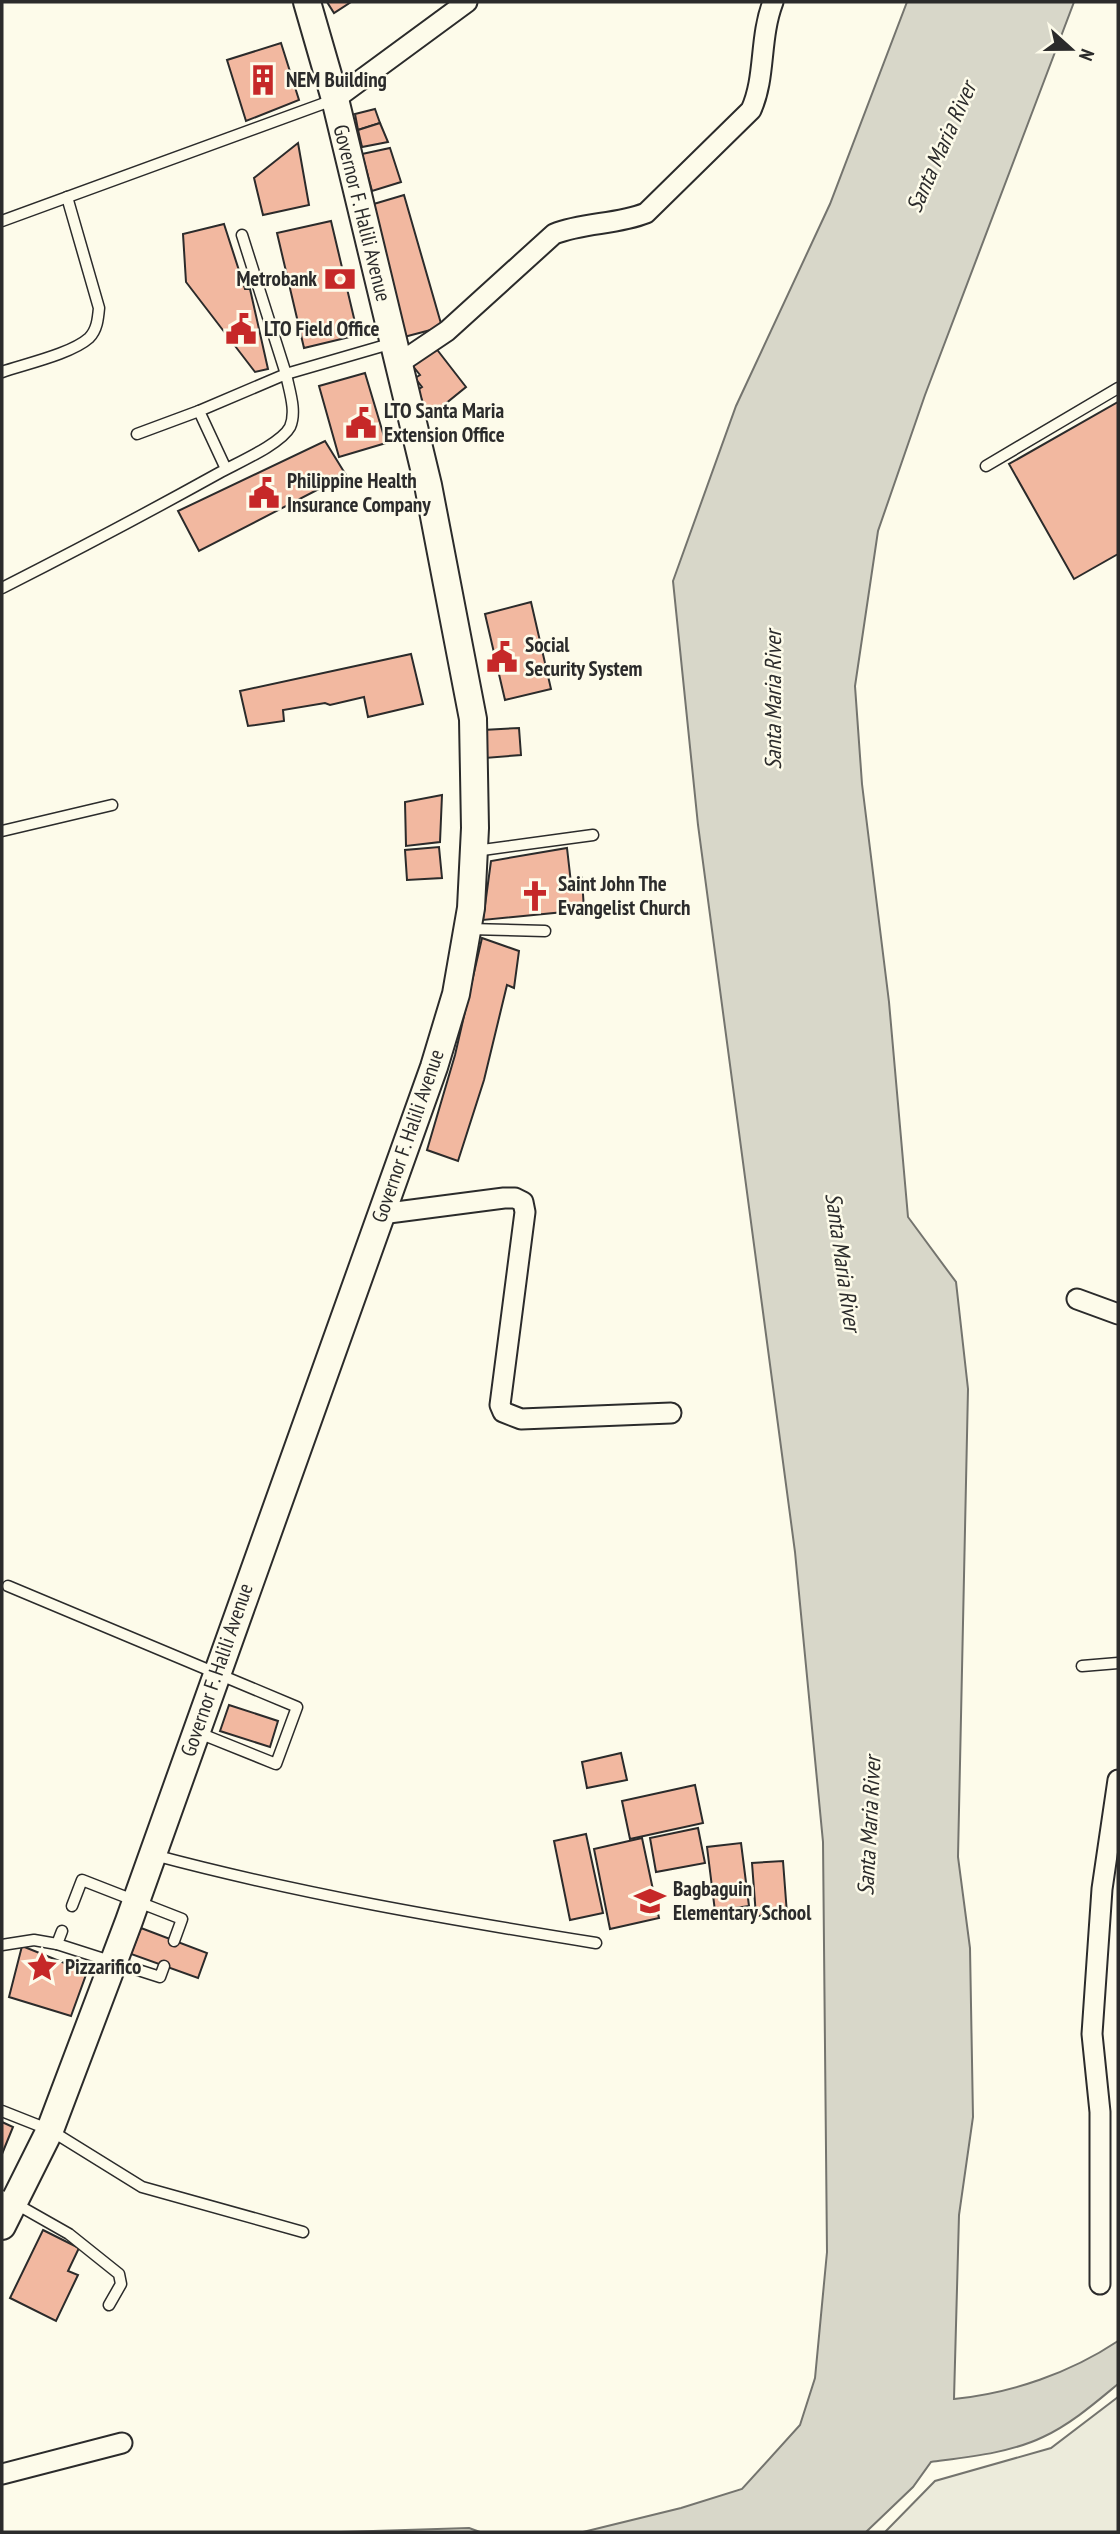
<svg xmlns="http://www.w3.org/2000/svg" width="1120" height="2534" font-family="'PT Sans Narrow',sans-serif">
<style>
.green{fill:#ecebdb;stroke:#74746e;stroke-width:2}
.water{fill:#d8d7c9;stroke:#74746e;stroke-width:2}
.building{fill:#f2b8a0;stroke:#2b2b2b;stroke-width:2}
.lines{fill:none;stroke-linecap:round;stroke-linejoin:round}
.lane-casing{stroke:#2b2b2b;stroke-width:13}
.street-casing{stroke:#2b2b2b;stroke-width:23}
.secondary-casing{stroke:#2b2b2b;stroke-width:30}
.lane{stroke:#fdfbea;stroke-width:10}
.street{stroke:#fdfbea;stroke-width:19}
.secondary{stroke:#fdfbea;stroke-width:26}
.labels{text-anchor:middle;stroke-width:5;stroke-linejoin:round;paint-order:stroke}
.poi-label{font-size:21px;font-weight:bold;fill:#2b2b2b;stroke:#fdfbea;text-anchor:start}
.street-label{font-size:21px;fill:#2b2b2b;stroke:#fdfbea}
.water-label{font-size:23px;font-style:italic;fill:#2b2b2b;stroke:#fdfbea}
</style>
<rect width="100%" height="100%" fill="#fdfbea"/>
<polygon class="green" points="1118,2397 1118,2532 885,2532 935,2481 1051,2448"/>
<g class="water">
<path d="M907 2H1074L925 395 878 531 855 686 862 784 889 1002 908 1217 956 1282 968 1389 958 1857 970 1948 973 2117 959 2215 954 2399C1012 2393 1070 2373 1118 2341V2384C1095 2403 1071 2424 1043 2437 1010 2453 968 2457 931 2462L913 2487 866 2532H583L681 2508 742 2489 800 2425 815 2378 827 2252 823 1842 795 1552 698 825 673 581 736 406 830 204Z"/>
<polygon points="469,2528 480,2532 341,2532"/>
</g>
<g class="building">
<polygon points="327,2 351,2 334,13"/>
<polygon points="281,43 299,100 246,121 227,60"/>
<polygon points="375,109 380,123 358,130 355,114"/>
<polygon points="380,123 388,142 362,147 358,130"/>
<polygon points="298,143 309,205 263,215 254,178"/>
<polygon points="390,148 401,182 372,191 362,154"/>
<polygon points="404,195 442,327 404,337 367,206"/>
<polygon points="331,221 358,335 304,348 277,233"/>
<polygon points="224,224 245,289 250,289 268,369 255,372 186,282 183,234"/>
<polygon points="435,347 466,387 429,417 418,403 422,400 416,391 422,387 415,378 420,375 412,365"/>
<polygon points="365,373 386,443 339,457 319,386"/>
<polygon points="1118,402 1118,554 1074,579 1009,464"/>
<polygon points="325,441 346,475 199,551 178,511"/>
<polygon points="531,602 551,689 505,700 485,614"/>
<polygon points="411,654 423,704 368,717 364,697 330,705 325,703 283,710 284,721 248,726 240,691"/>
<polygon points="519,728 521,755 485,758 483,730"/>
<polygon points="442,795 440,842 406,846 405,802"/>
<polygon points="439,847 442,878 407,880 405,850"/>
<polygon points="567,848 571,883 582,878 584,910 483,920 491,861"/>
<polygon points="482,938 519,951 514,988 507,985 484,1080 458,1161 427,1150 455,1055"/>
<polygon points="229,1705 278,1721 270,1747 220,1731"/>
<polygon points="621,1753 627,1780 587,1788 582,1762"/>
<polygon points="695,1785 703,1823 630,1839 622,1801"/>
<polygon points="698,1828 705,1863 656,1872 650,1838"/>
<polygon points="586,1834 603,1913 570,1920 554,1841"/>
<polygon points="642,1838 659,1918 610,1929 594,1849"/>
<polygon points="741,1843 749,1906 715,1911 707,1847"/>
<polygon points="783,1861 787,1914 756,1916 752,1863"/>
<polygon points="141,1928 207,1953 198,1978 131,1954"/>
<polygon points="22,1946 87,1972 71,2016 9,1997"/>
<polygon points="2,2122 13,2127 2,2154"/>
<polygon points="43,2230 79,2248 68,2271 78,2275 56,2321 10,2298"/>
</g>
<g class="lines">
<defs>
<g id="lane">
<polyline points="2,221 333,100"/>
<polyline points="242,235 286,374 393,343"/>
<path d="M2 372C25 364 71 354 89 338 97 330 98 319 99 308L67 197"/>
<polyline points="137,434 199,411"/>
<polyline points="986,466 1118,388"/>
<path d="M2 588C75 551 147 513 219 473 237 463 281 444 290 427 297 411 289 390 286 374L199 411 226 469"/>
<polyline points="2,831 112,805"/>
<polyline points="475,851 593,835"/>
<polyline points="469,929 545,931"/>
<polyline points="8,1586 297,1707 276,1764 199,1733"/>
<polyline points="1082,1666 1118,1663"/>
<path d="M154 1855C300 1894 447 1919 596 1943"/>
<polyline points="72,1906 82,1880 182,1919 174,1941"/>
<polyline points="62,1931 57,1944 160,1977 164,1966"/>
<polyline points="2,1945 34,1940 57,1944"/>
<polyline points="2,2111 50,2130 142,2187 303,2232"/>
<polyline points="2,2196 69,2234 119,2274 121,2284 109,2305"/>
</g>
<g id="street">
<polyline points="335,99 467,2"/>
<path d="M398 364 447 331 554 234C584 222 616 225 646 213L751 110C766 77 759 39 773 2"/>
<polyline points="381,1214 504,1198 515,1198 523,1202 525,1212 500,1405 503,1412 521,1419 671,1413"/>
<polyline points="1077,1299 1118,1314"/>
<polyline points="1100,2284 1100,2112 1092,2034 1102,1889 1118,1780"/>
<polyline points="2,2474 122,2443"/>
</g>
<polyline id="secondary" points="2,2226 50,2130 129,1921 434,1067 456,994 471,908 475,828 473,719 428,485 335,99 307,2"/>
</defs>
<use href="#lane" class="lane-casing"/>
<use href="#street" class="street-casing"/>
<use href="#secondary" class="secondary-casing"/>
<use href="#lane" class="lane"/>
<use href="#street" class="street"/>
<use href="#secondary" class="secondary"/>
</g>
<defs>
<symbol id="building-bare" viewBox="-9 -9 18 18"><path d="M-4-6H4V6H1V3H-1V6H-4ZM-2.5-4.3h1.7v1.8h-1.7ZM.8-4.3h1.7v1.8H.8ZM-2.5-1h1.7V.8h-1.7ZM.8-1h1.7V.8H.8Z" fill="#c62828" stroke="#fdfbea" stroke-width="2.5" paint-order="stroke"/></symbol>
<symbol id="bank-bare" viewBox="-9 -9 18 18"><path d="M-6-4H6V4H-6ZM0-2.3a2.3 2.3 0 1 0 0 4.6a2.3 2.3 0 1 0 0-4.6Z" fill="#c62828" stroke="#fdfbea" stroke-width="2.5" paint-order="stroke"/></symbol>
<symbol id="civic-bare" viewBox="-9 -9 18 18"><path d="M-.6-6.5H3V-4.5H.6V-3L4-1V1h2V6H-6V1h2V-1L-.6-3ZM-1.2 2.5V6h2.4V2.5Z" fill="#c62828" stroke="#fdfbea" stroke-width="2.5" paint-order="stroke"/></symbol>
<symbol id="church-bare" viewBox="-9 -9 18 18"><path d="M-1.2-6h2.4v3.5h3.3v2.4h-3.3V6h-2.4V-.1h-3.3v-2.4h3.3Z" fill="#c62828" stroke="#fdfbea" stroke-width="2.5" paint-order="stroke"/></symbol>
<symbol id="school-bare" viewBox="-9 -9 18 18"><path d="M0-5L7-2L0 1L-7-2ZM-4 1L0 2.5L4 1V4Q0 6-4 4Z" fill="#c62828" stroke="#fdfbea" stroke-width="2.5" paint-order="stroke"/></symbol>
<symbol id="sight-bare" viewBox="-9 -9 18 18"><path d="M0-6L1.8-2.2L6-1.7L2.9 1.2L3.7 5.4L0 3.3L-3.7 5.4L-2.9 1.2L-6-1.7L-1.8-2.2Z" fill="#c62828" stroke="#fdfbea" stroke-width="2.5" paint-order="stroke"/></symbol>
</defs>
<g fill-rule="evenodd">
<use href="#building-bare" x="241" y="58" width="44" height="44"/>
<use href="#bank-bare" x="318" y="257" width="44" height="44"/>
<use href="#civic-bare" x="219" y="307" width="44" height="44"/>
<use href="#civic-bare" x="339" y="401" width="44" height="44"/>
<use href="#civic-bare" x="242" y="471" width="44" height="44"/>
<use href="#civic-bare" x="480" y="635" width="44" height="44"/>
<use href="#church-bare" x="513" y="874" width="44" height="44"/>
<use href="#school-bare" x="628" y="1879" width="44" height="44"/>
<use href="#sight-bare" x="20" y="1945" width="44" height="44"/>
</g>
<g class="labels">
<g class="poi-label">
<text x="286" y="87">NEM Building</text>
<text x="317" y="286" text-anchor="end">Metrobank</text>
<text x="264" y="336">LTO Field Office</text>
<text x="384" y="418">LTO Santa Maria<tspan x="384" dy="24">Extension Office</tspan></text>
<text x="287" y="488">Philippine Health<tspan x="287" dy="24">Insurance Company</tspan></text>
<text x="525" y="652">Social<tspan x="525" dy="24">Security System</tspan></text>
<text x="558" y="891">Saint John The<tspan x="558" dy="24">Evangelist Church</tspan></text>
<text x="673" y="1896">Bagbaguin<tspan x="673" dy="24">Elementary School</tspan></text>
<text x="65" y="1974">Pizzarifico</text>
</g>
<g class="street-label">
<text transform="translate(362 213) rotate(76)" y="7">Governor F. Halili Avenue</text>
<text transform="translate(408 1136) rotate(-71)" y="7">Governor F. Halili Avenue</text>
<text transform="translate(217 1670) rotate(-71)" y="7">Governor F. Halili Avenue</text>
</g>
<g class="water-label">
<text transform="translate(941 147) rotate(-66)" y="8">Santa Maria River</text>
<text transform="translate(773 700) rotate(-90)" y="8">Santa Maria River</text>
<text transform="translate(843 1262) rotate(82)" y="8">Santa Maria River</text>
<text transform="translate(869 1826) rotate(-87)" y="8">Santa Maria River</text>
</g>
</g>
<rect width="1120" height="2534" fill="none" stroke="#2b2b2b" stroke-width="7"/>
<g transform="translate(1071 49) rotate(111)" stroke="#fdfbea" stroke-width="5" paint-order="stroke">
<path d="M0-5L12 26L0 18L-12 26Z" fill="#2b2b2b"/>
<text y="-10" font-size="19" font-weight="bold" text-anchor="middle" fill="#2b2b2b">N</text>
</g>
</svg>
